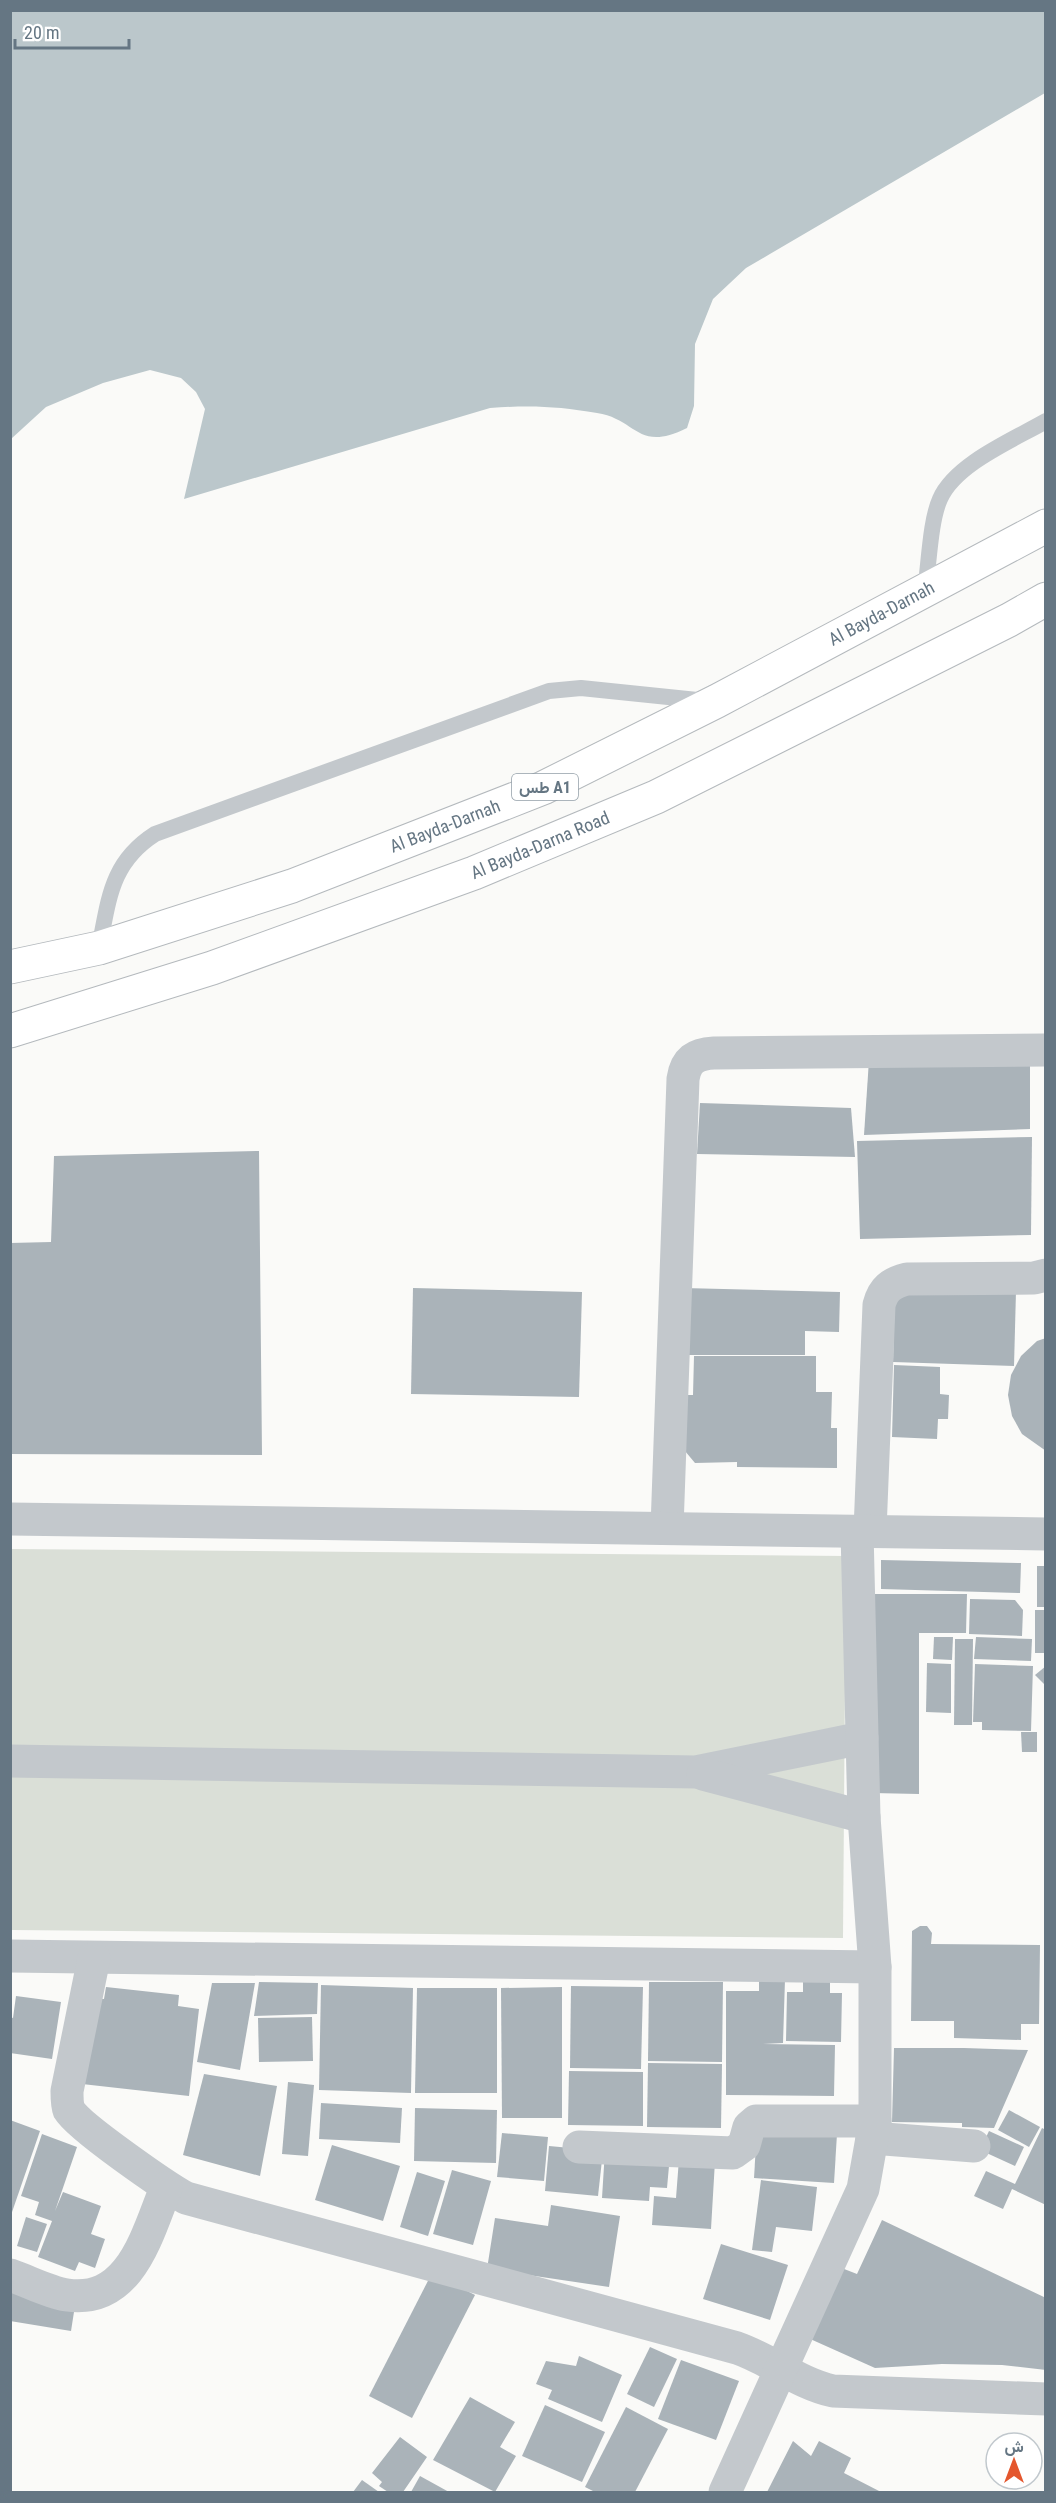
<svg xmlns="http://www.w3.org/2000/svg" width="1056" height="2503" font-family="'Roboto Condensed',Vazirmatn,sans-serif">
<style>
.green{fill:#dadfd7}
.water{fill:#bbc7cb}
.building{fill:#aab3b9}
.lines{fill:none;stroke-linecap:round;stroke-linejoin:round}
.trunk-casing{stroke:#b4b9bd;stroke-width:35}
.service{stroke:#c3c8cc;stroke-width:16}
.minor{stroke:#c3c8cc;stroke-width:33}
.tertiary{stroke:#c3c8cc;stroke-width:33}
.trunk{stroke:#fff;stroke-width:33}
.labels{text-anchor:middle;stroke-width:6;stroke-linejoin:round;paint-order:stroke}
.shield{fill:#fff;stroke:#939fa8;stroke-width:1.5}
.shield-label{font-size:16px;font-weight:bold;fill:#657683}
.street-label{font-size:18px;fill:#657683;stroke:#fff}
</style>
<rect width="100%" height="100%" fill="#fafaf8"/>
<polygon class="green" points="11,1549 846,1556 843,1938 11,1930"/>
<path class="water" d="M11 10 1045 11V93L746 268 713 299 695 344 694 406 687 428C637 453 637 419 597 413 558 406 529 405 490 408L184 499 205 409 196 392 181 378 150 370 103 383 46 407 11 439Z"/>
<g class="building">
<polygon points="1030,1057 1030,1129 864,1135 869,1060"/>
<polygon points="700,1103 851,1108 855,1157 697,1154"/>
<polygon points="1032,1137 1031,1235 860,1239 857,1141"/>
<polygon points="259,1151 262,1455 10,1454 10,1243 51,1242 54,1156"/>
<polygon points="895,1287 1016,1291 1014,1366 893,1362"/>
<polygon points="413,1288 582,1292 579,1397 411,1394"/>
<polygon points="683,1288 840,1292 839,1332 805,1331 805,1355 681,1355"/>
<polygon points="1046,1338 1046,1451 1022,1434 1012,1416 1008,1395 1011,1375 1021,1356 1037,1341"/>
<polygon points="694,1356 816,1356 816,1392 832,1392 831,1428 837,1428 837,1468 737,1467 737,1462 695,1463 685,1451 686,1395 693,1395"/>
<polygon points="894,1365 940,1367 940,1394 949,1395 948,1419 938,1419 937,1439 892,1437"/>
<polygon points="881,1560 1021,1563 1020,1593 881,1589"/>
<rect x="1037" y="1566" width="9" height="41"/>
<polygon points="873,1594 967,1594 966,1633 919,1633 919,1794 872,1793"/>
<polygon points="970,1599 1015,1600 1023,1610 1022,1636 969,1634"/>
<rect x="1035" y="1610" width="11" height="43"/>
<polygon points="934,1637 953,1637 952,1660 933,1659"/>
<polygon points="976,1637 1032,1639 1031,1661 974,1659"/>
<polygon points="955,1639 973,1639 972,1725 954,1725"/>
<polygon points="927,1663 951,1664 951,1713 926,1712"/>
<polygon points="975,1664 1033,1666 1031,1731 982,1730 982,1722 973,1722"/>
<polygon points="1046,1666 1046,1686 1035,1675"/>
<polygon points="1021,1732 1037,1732 1037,1752 1022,1752"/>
<polygon points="920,1926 927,1926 932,1933 931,1944 1040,1945 1039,2024 1021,2024 1021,2040 954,2038 954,2021 911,2021 912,1931"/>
<polygon points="759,1978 785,1979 783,2043 763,2044 835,2045 834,2096 726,2095 726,1991 759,1991"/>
<polygon points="803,1978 830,1979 830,1993 842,1993 841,2042 786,2041 787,1992 803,1992"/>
<polygon points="259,1982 318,1983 317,2014 254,2016"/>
<polygon points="649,1982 723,1982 722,2062 648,2061"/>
<polygon points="212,1983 255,1983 240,2070 197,2062"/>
<polygon points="321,1985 413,1988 411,2093 319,2090"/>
<polygon points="571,1986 643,1987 641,2069 570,2068"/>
<polygon points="106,1987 179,1995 178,2006 199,2009 189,2096 82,2084 92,1998 104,1999"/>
<polygon points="562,1987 562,2118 502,2118 501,1988"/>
<polygon points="417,1988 497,1988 497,2093 415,2093"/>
<polygon points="16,1996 61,2002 52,2059 10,2053 10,2017 13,2018"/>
<polygon points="312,2017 313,2061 259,2062 258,2018"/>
<polygon points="894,2048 964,2048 1028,2050 994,2128 962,2127 962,2123 892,2122"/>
<polygon points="648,2063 722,2064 721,2128 647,2127"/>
<polygon points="569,2071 643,2072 643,2126 568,2125"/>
<polygon points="204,2074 277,2086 260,2176 183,2155"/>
<polygon points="288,2082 314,2085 308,2156 282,2154"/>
<polygon points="321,2103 402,2108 400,2143 319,2139"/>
<polygon points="415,2108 497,2110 496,2163 414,2161"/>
<polygon points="1009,2110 1040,2127 1029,2147 998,2130"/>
<polygon points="10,2120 40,2131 11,2215 10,2214"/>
<polygon points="757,2128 837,2134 834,2183 754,2178"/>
<polygon points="1042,2128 1046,2130 1046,2205 1012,2189 1003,2209 974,2196 986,2171 1015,2184"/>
<polygon points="989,2131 1024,2147 1015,2166 980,2150"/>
<polygon points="502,2133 548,2137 544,2181 497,2177"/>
<polygon points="42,2134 77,2147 55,2211 63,2192 101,2206 91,2234 105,2239 95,2268 79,2262 75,2271 38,2257 52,2221 35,2215 39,2202 21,2196"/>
<polygon points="332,2145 400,2166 383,2221 315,2200"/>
<polygon points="549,2146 603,2151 598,2196 545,2191"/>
<polygon points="605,2150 670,2155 667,2188 650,2187 649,2201 602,2198"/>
<polygon points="679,2159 715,2161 711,2229 652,2225 654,2196 676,2198"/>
<polygon points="452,2170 491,2181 473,2245 433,2234"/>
<polygon points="417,2172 445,2181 428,2236 400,2227"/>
<polygon points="761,2180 817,2187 812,2231 776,2227 772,2252 752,2250"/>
<polygon points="551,2205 620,2216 609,2287 487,2269 495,2218 548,2226"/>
<polygon points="26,2217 47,2224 37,2252 17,2246"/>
<polygon points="882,2220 1046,2298 1046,2370 1002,2365 942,2364 875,2368 808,2338 839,2267 857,2274"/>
<polygon points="721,2244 788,2265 770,2320 703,2299"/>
<polygon points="432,2273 475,2295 412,2418 369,2396"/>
<polygon points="10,2289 76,2299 71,2331 10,2321"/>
<polygon points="650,2347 677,2359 654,2407 627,2394"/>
<polygon points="579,2356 622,2375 602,2422 548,2399 552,2390 536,2384 546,2361 576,2366"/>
<polygon points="681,2360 739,2381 716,2440 658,2419"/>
<polygon points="470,2397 515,2422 500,2447 516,2456 495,2492 433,2460"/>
<polygon points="545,2405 605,2432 582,2482 522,2456"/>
<polygon points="626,2407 668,2429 635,2492 595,2492 585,2487"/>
<polygon points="400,2437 427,2457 403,2492 388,2492 379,2486 382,2482 372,2473"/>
<polygon points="793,2441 811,2456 819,2441 851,2458 844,2473 881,2492 767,2492"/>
<polygon points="420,2476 449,2492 411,2492"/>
<polygon points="362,2480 379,2492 353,2492"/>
</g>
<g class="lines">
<defs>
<g id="trunk">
<path id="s1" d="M10 967 99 948 292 886 543 788 717 701 1046 526"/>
<path id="s2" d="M10 1031 212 968 474 873 656 797 1009 620 1046 599"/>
</g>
</defs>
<use href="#trunk" class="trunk-casing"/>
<g class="service">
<path d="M925 590C929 565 930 521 940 499 955 464 1013 440 1046 421"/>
<path d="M99 948C109 900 110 863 155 834L549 691 581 688 707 701"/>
</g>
<g class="minor">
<path d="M667 1528 683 1079C686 1060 695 1054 714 1053L1046 1050"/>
<path d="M870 1531 879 1305C883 1289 891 1283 907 1279L1034 1278 1046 1275"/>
<polyline points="10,1761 696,1772 862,1738"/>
<polyline points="703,1774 864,1817"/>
<polyline points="10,1956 875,1967"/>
<path d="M94 1958 67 2091C67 2097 67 2105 69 2110 79 2127 166 2187 186 2198L737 2348C771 2360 798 2383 833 2391L1046 2399"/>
<polyline points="872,2138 974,2146"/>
<polyline points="579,2147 733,2153 744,2145 749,2127 756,2121 875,2121"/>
<path d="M10 2275C28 2281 48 2292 67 2295 131 2304 147 2234 166 2188"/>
<polyline points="725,2492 863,2189 875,2121 875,1967 864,1817 857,1531"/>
</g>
<polyline class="tertiary" points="10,1519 1046,1534"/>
<use href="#trunk" class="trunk"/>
</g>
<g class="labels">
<rect class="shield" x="512" y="774" width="66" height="26" rx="4.5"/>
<g class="shield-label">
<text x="545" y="793">طس A1</text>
</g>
<g class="street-label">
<text dy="6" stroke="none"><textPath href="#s1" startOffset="944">Al Bayda-Darnah</textPath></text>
<text dy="6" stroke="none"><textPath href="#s1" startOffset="458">Al Bayda-Darnah</textPath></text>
<text dy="6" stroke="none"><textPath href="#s2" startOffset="562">Al Bayda-Darna Road</textPath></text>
</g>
</g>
<rect width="1056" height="2503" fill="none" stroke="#657683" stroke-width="24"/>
<g transform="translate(1014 2461)"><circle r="28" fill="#ffffff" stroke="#c1c8cd" stroke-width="1.5"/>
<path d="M0-4.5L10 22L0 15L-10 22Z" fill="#e4572e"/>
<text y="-9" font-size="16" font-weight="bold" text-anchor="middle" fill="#657683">ش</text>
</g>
<path d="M15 39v9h114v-9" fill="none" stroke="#657683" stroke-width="3"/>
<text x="24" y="39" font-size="18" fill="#657683" stroke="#ffffff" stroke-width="4.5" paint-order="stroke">20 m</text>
</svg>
